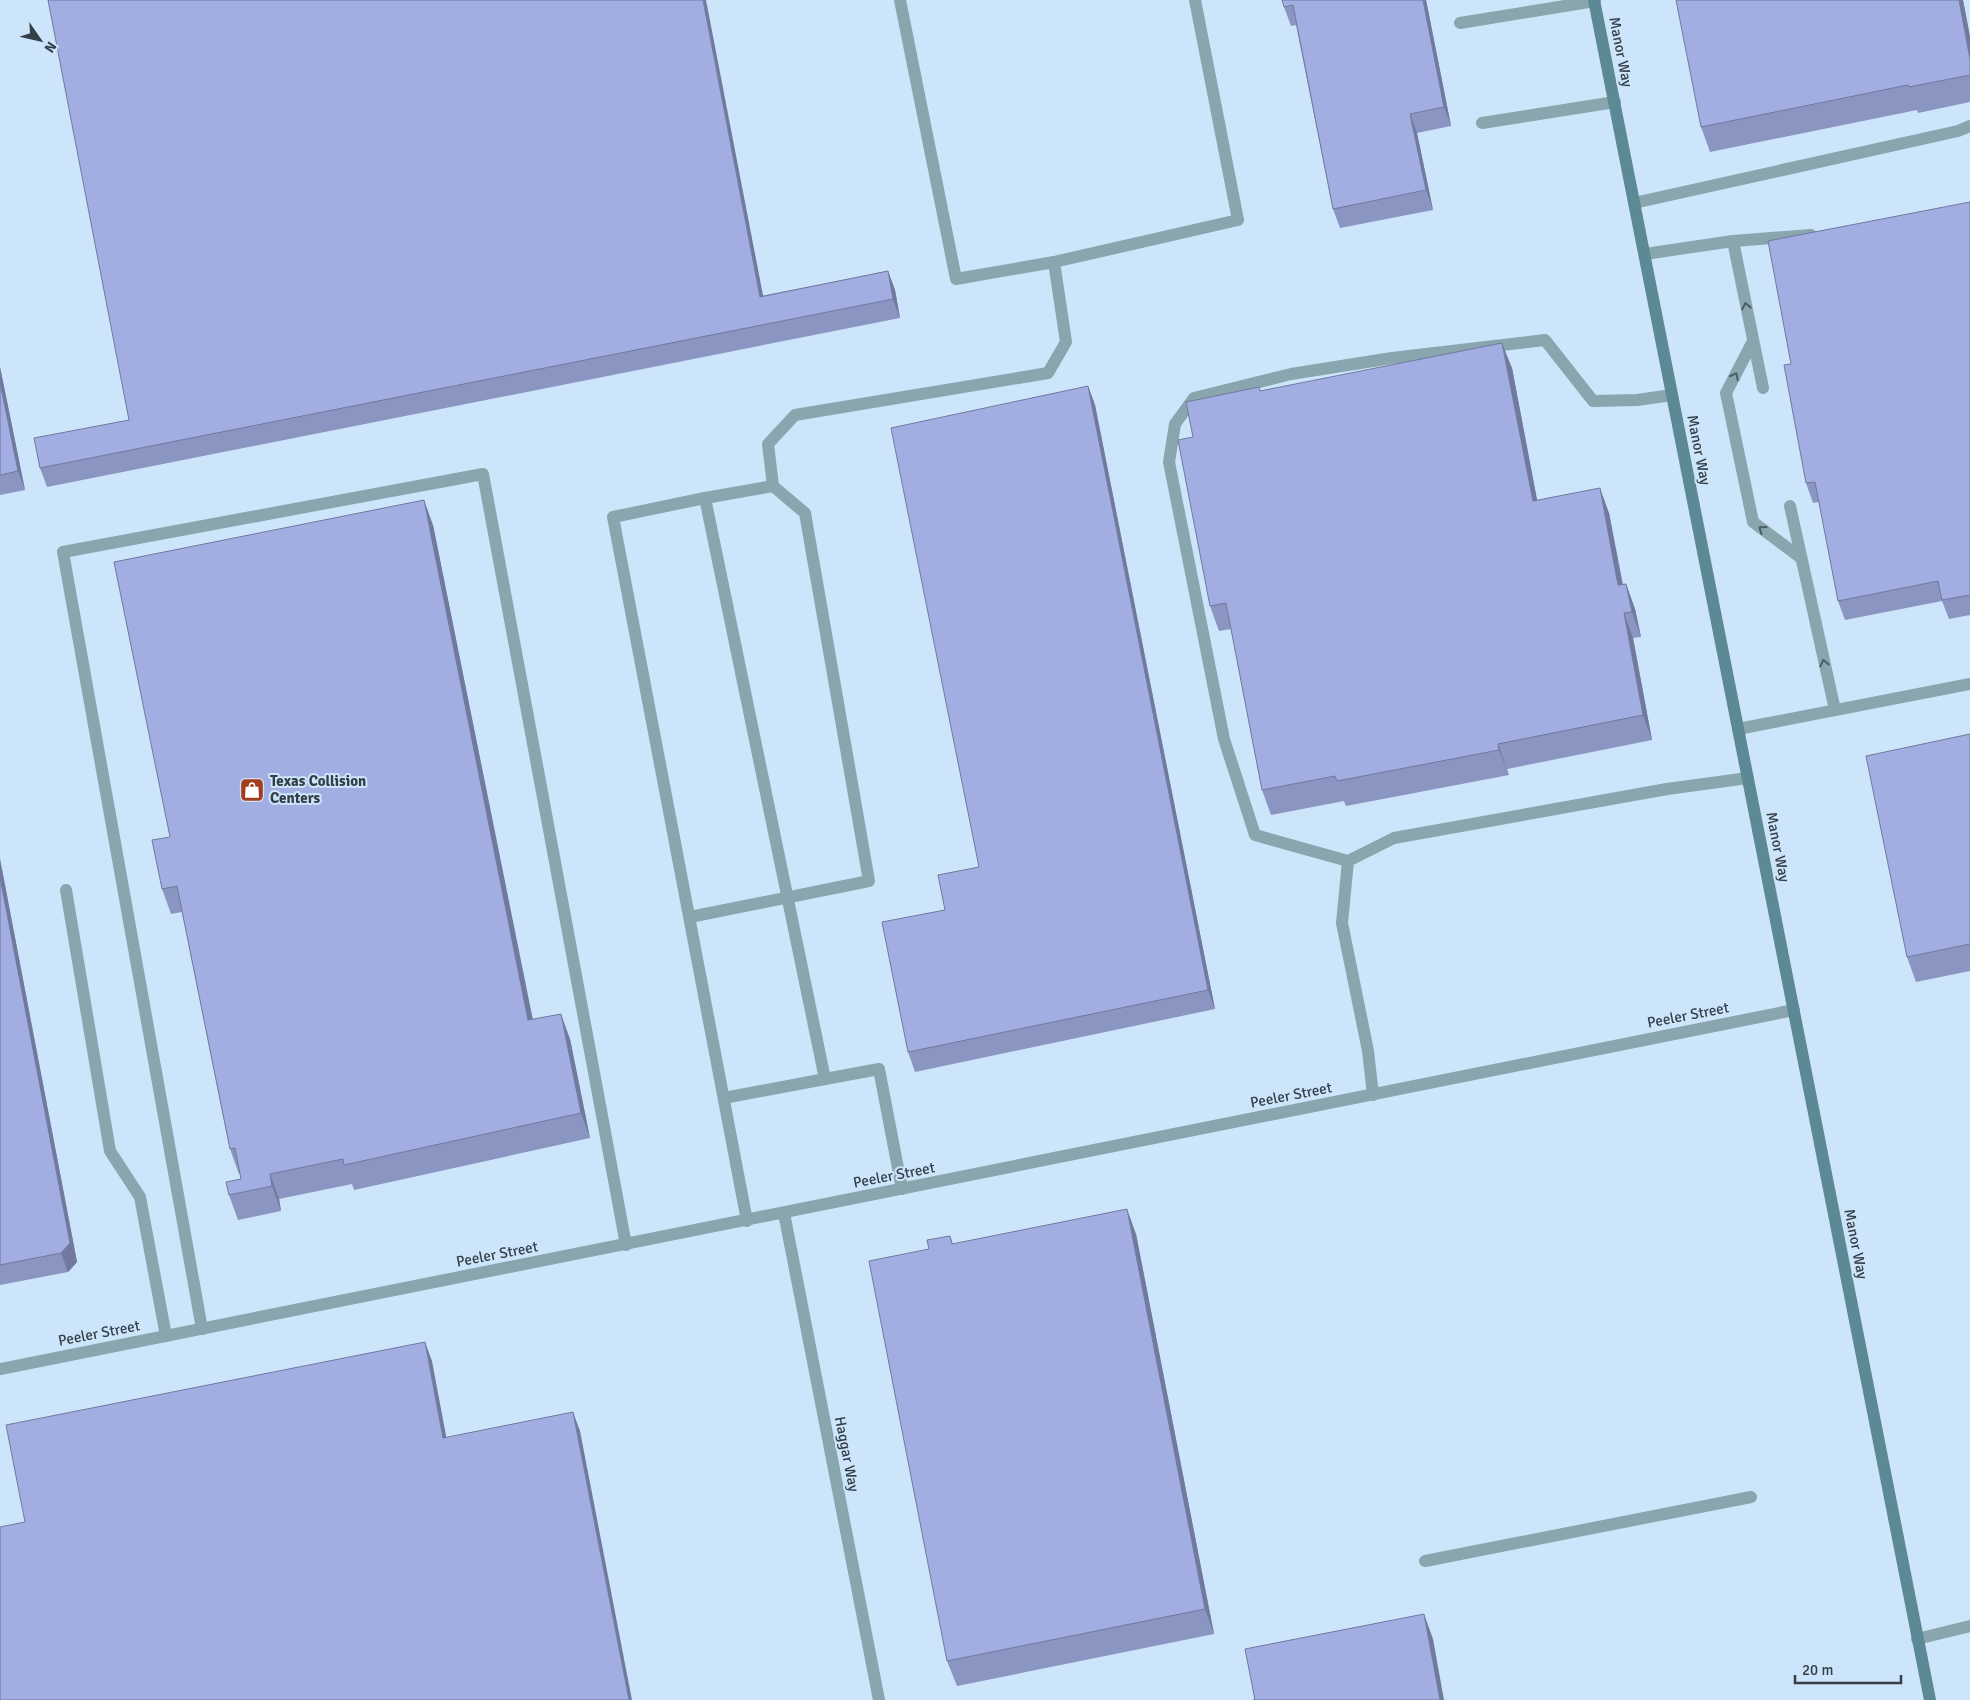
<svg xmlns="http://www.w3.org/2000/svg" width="1970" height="1700" font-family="Signika,sans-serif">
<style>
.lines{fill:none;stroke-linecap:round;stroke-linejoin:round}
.lane{stroke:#89a6ae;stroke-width:12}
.street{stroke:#89a6ae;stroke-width:12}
.secondary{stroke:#5c8994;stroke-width:12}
.wall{fill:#8b95c2}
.shaded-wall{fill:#71799e}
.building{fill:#a2ade1;stroke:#71799e}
.oneway{stroke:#4e5d66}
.labels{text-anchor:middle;stroke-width:4;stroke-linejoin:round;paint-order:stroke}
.street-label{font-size:15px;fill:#343e47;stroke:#cde5fb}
.poi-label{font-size:15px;font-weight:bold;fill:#343e47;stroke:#cde5fb;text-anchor:start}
</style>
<rect width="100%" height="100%" fill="#cde5fb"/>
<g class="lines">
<g class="lane">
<polyline points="1460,23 1595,1"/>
<polyline points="1482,123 1615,102"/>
<polyline points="1634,203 1958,131 1970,126"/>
<polyline points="1733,241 1763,388"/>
<polyline points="1645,254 1733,241 1811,235"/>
<polyline points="1054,262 1238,220 1195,0"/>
<polyline points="1753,341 1726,393 1753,522 1801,558"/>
<polyline points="705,498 773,486"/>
<polyline points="1790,506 1835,710"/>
<polyline points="1738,729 1970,684"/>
<polyline points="1348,861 1255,835 1224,739 1169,462 1175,424 1194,398 1291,374 1392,358 1545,340 1593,401 1637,400 1672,395"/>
<polyline points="66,890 110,1151 140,1197 166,1336"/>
<polyline points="690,917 869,881 805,513 773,486 768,444 795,415 1048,373 1066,342 1054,262 956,279 900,0"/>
<polyline points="1373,1095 1368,1051 1342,923 1348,861 1394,838 1667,789 1748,778"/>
<polyline points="724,1098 825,1079"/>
<polyline points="747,1221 613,517 705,498 825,1079 879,1069 902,1189"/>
<polyline points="202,1329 63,552 483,474 626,1245"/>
<polyline points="1425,1561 1751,1497"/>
<polyline points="1917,1639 1970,1626"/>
</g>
<g class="street">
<polyline points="784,1213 879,1700"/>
<polyline points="0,1369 1794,1010"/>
</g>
<polyline class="secondary" points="1594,0 1930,1700"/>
</g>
<g class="wall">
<polygon points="1282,0 1426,0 1451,126 1417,133 1433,210 1340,228 1333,209 1296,25 1291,26 1284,7"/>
<polygon points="1963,0 1970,37 1970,102 1918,113 1917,110 1710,152 1701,127"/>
<polygon points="1970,202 1970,615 1949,619 1942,601 1845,620 1838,601 1819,502 1813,503 1806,483 1791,364"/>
<polygon points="888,271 895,290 900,318 47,487 40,468 129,420"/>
<polygon points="0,367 25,490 0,495"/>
<polygon points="1512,368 1537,500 1609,513 1623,584 1626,584 1635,609 1641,637 1633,638 1652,740 1507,769 1509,775 1346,806 1344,801 1271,815 1262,790 1231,629 1219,631 1210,606 1193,437 1261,391"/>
<polygon points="1088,386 1095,405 1215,1009 915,1072 908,1052 945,910 979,867"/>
<polygon points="433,525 532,1019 570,1039 590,1138 354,1190 352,1184 279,1199 281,1211 238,1220 229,1195 241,1179 240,1174 239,1174 230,1149 182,912 171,914 162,889 170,837"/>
<polygon points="1970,734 1970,971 1916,982 1907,957"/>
<polygon points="0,859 77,1262 68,1272 0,1285"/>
<polygon points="1136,1234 1214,1634 957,1686 947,1661 929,1249 950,1236 953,1244"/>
</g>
<g class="shaded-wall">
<polygon points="703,0 706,0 767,316 760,297"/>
<polygon points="1423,0 1426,0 1451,126 1444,107"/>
<polygon points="1959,0 1963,0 1970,37 1970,59"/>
<polygon points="1410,114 1417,133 1433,210 1426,190"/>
<polygon points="888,271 895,290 900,318 893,299"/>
<polygon points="1502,343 1512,368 1542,526 1533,501"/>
<polygon points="0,367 25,490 18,471 0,382"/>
<polygon points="1088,386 1095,405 1215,1009 1208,990"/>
<polygon points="1600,488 1609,513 1627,610 1618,585"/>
<polygon points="424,500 433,525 538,1045 528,1020"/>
<polygon points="1626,584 1635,609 1641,637 1632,612"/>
<polygon points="1624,613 1633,638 1652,740 1643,715"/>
<polygon points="1498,744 1507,769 1509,775 1499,750"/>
<polygon points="0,859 77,1262 68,1272 61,1253 0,877"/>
<polygon points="561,1014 570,1039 590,1138 581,1113"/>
<polygon points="270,1174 279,1199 281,1211 272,1186"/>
<polygon points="1127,1209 1136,1234 1214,1634 1205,1609"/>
<polygon points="425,1342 432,1361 450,1457 443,1438"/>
<polygon points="573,1412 580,1431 632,1700 629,1700"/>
<polygon points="1424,1614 1433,1639 1444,1700 1440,1700"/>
</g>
<g class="building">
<polygon points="48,0 703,0 760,297 888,271 893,299 40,468 34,438 129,420"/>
<polygon points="1282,0 1423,0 1444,107 1410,114 1426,190 1333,209 1293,5 1284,7"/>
<polygon points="1676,0 1959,0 1970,59 1970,75 1909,87 1908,85 1701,127"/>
<polygon points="1970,202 1970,595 1942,600 1938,581 1838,601 1815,482 1806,483 1784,365 1791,364 1768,241"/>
<polygon points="1502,343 1533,501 1600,488 1618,585 1626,584 1632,612 1624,613 1643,715 1498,744 1499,750 1337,781 1335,776 1262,790 1226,603 1210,606 1178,440 1193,437 1186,402 1259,387 1260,391"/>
<polygon points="0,382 18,471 0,475"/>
<polygon points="1088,386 1208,990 908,1052 882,922 945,910 938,875 979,867 891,428"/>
<polygon points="424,500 528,1020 561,1014 581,1113 344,1165 343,1159 270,1174 272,1186 229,1195 226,1182 241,1179 235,1148 230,1149 177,886 162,889 152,840 170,837 114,562"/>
<polygon points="1970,734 1970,944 1907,957 1866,756"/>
<polygon points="0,877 70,1243 61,1253 0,1265"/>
<polygon points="1127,1209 1205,1609 947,1661 869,1261 929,1249 927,1240 950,1236 952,1244"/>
<polygon points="425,1342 443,1438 573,1412 629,1700 0,1700 0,1527 25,1522 6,1425"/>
<polygon points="1424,1614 1440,1700 1253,1700 1255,1700 1245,1649"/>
</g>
<defs><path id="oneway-chevron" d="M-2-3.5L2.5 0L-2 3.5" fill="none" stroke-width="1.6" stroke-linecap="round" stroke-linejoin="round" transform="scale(1.25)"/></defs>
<g class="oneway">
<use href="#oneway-chevron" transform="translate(1746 306) rotate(-101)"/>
<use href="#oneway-chevron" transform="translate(1735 376) rotate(-63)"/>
<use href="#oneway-chevron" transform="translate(1762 529) rotate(-144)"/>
<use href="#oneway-chevron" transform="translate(1824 663) rotate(-102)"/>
</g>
<defs>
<symbol id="shop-square" viewBox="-11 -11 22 22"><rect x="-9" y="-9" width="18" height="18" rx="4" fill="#a43d1d" stroke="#cde5fb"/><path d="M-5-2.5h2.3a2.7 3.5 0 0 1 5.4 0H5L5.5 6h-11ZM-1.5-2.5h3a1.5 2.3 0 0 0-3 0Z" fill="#fff"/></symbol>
</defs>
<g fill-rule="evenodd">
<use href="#shop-square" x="238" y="776" width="28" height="28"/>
</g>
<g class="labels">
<g class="street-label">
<text transform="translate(1621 52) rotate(79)" y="5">Manor Way</text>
<text transform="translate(1699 450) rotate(79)" y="5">Manor Way</text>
<text transform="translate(1778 847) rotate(79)" y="5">Manor Way</text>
<text transform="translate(1688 1015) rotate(-11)" y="5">Peeler Street</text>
<text transform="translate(1291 1095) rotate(-11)" y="5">Peeler Street</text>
<text transform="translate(894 1175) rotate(-11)" y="5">Peeler Street</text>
<text transform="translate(1856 1244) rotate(79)" y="5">Manor Way</text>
<text transform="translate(497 1254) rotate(-11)" y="5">Peeler Street</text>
<text transform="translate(99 1333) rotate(-11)" y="5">Peeler Street</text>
<text transform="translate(847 1454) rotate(79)" y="5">Haggar Way</text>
</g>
<g class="poi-label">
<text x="270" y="786">Texas Collision<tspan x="270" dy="17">Centers</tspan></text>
</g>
</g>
<g transform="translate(40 40) rotate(124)" stroke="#cde5fb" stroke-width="4" paint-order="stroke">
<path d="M0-4L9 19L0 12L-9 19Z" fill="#343e47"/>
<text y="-8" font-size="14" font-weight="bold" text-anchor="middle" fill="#343e47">N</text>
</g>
<path d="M1795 1675v8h106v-8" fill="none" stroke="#343e47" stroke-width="2.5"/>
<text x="1802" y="1675" font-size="15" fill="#343e47" stroke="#cde5fb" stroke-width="4" paint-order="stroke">20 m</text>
</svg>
